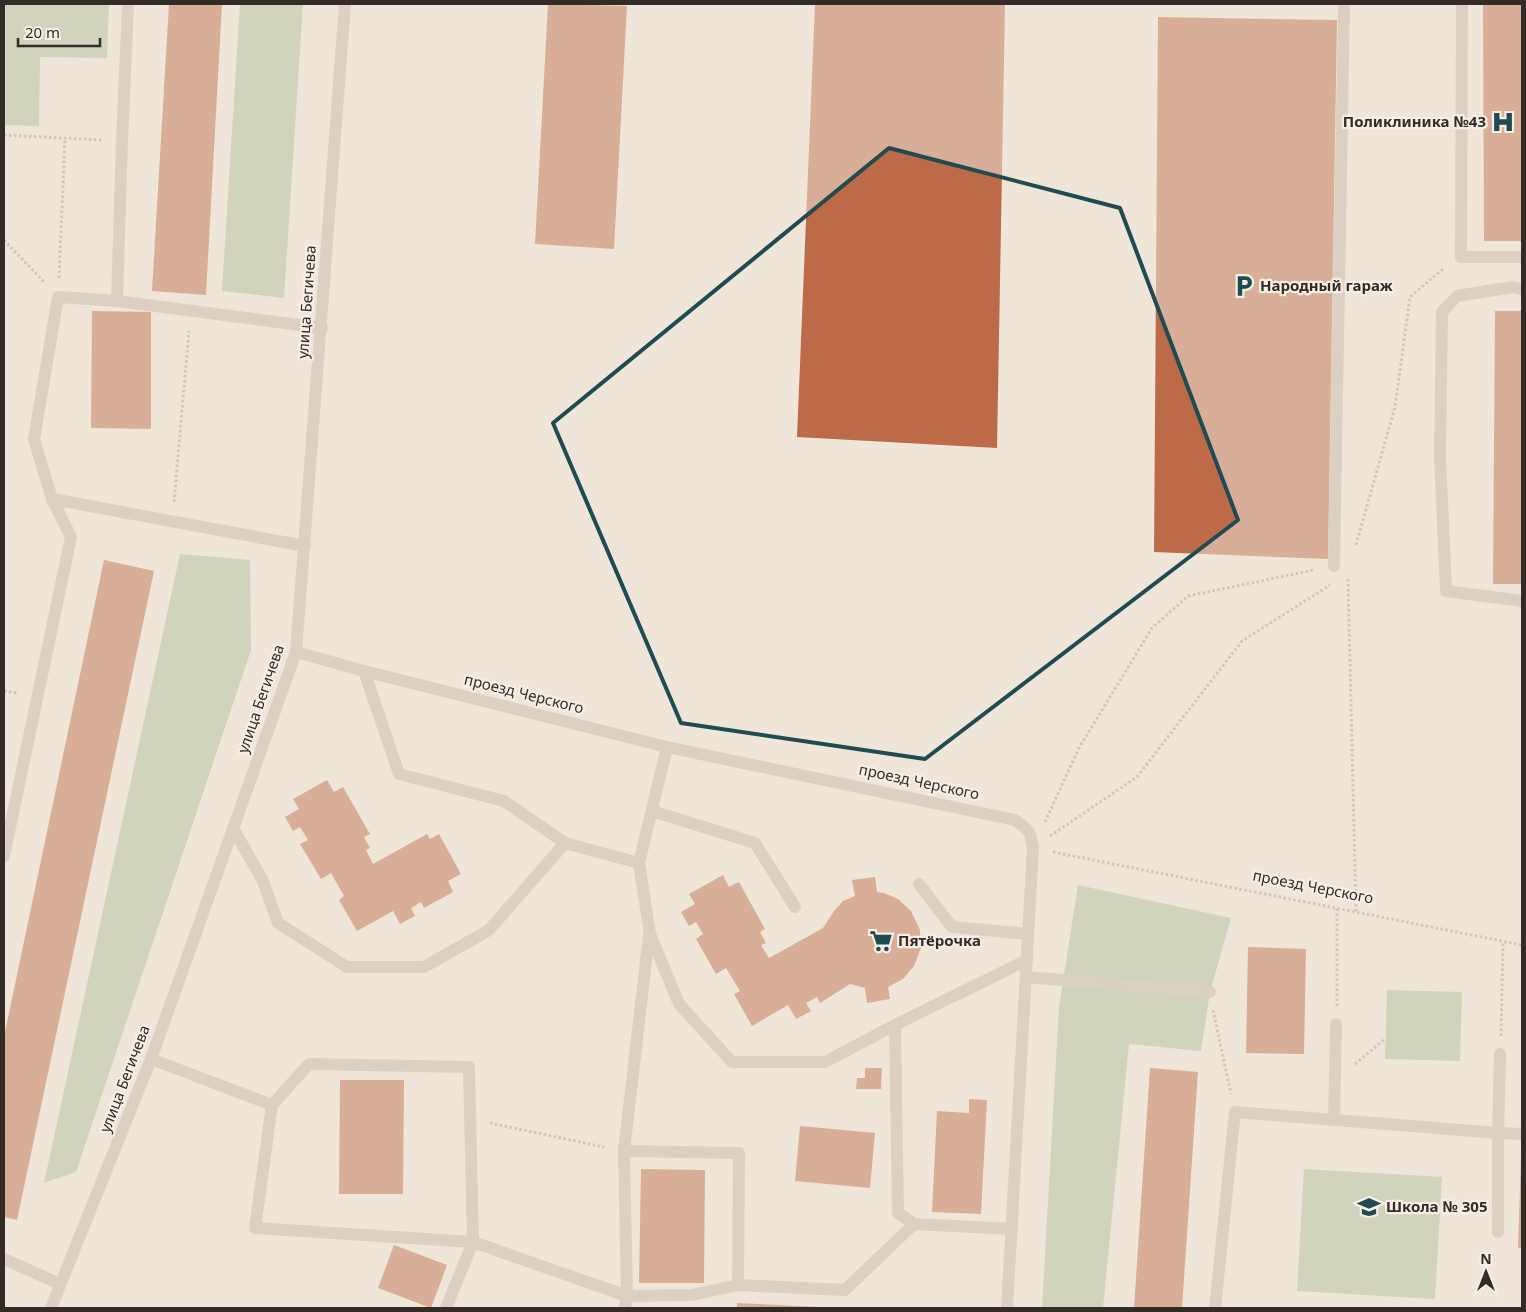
<svg xmlns="http://www.w3.org/2000/svg" width="1526" height="1312" font-family="'Noto Sans',sans-serif">
<style>
.green{fill:#afbd9a}
.building{fill:#bd6a49}
.lines{fill:none;stroke-linecap:round;stroke-linejoin:round}
.path{stroke:#b1a090;stroke-width:3;stroke-dasharray:2.5 2.5;stroke-linecap:butt}
.service{stroke:#c6b6a6;stroke-width:12}
.minor{stroke:#c6b6a6;stroke-width:12}
.marked{fill:none;stroke:#1f4b51;stroke-width:4;stroke-linejoin:round}
.labels{text-anchor:middle;stroke-width:4.5;stroke-linejoin:round;paint-order:stroke}
.poi-label{font-size:15px;font-weight:bold;fill:#322b26;stroke:#f7efe5;text-anchor:start}
.street-label{font-size:15px;fill:#322b26;stroke:#f7efe5}
</style>
<rect width="100%" height="100%" fill="#efe6d9"/>
<g class="green">
<polygon points="4,4 109,4 107,58 40,57 39,126 4,125"/>
<polygon points="240,4 303,4 284,298 222,291"/>
<polygon points="180,554 250,560 251,650 76,1172 44,1183"/>
<polygon points="1078,885 1231,918 1210,992 1201,1051 1129,1044 1103,1308 1042,1308 1059,1007"/>
<polygon points="1387,990 1462,992 1460,1061 1385,1059"/>
<polygon points="1304,1169 1442,1177 1435,1299 1297,1291"/>
</g>
<g class="building">
<polygon points="169,4 222,4 206,295 152,291"/>
<polygon points="548,4 627,6 614,249 535,244"/>
<polygon points="815,4 1005,4 997,448 797,437"/>
<polygon points="1483,4 1522,4 1522,241 1484,241"/>
<polygon points="1158,17 1337,20 1328,559 1154,552"/>
<polygon points="92,311 151,312 151,429 91,428"/>
<polygon points="1495,311 1522,311 1522,584 1493,584"/>
<polygon points="104,560 154,571 17,1220 4,1217 4,1037"/>
<polygon points="327,780 334,792 343,787 370,834 364,837 370,848 366,850 373,864 427,834 430,839 439,834 461,874 448,881 453,892 424,908 421,902 411,908 415,916 400,924 393,911 357,931 339,900 344,896 331,873 321,879 300,844 308,840 300,827 293,831 285,817 299,809 293,799"/>
<polygon points="723,875 729,887 739,882 765,929 760,932 766,943 761,945 769,958 823,928 834,911 843,901 855,896 852,880 875,877 877,892 884,893 898,899 911,911 920,930 921,948 914,966 903,979 888,987 890,999 867,1003 865,988 850,984 820,1003 817,997 806,1003 811,1011 796,1019 788,1005 752,1026 734,994 740,991 726,968 716,974 696,939 703,934 696,922 689,926 681,912 695,904 689,894"/>
<polygon points="1248,947 1306,949 1304,1054 1246,1053"/>
<polygon points="865,1068 882,1068 881,1089 856,1089 857,1078 865,1078"/>
<polygon points="1150,1068 1198,1072 1182,1308 1134,1308"/>
<polygon points="340,1080 404,1080 403,1194 339,1194"/>
<polygon points="969,1099 987,1100 981,1214 932,1212 937,1111 969,1113"/>
<polygon points="800,1126 875,1133 870,1188 795,1181"/>
<polygon points="1521,1159 1522,1159 1522,1248 1518,1248"/>
<polygon points="641,1169 705,1170 704,1283 639,1283"/>
<polygon points="394,1245 447,1265 431,1308 378,1288"/>
<polygon points="737,1303 821,1307 821,1308 737,1308"/>
</g>
<g class="lines">
<g class="path">
<polyline points="4,135 103,140"/>
<polyline points="4,240 45,283"/>
<polyline points="59,278 65,138"/>
<polyline points="174,502 189,331"/>
<polyline points="1356,545 1395,407 1410,297 1444,268"/>
<polyline points="1348,579 1356,912"/>
<polyline points="4,691 18,693"/>
<polyline points="1045,822 1079,748 1152,628 1188,596 1314,570"/>
<polyline points="1050,836 1137,777 1242,641 1330,585"/>
<polyline points="1053,852 1522,945"/>
<polyline points="1337,1006 1337,908"/>
<polyline points="1213,1010 1231,1094"/>
<polyline points="1501,1036 1503,941"/>
<polyline points="1355,1064 1385,1039"/>
<polyline points="490,1123 604,1147"/>
</g>
<g class="service">
<polyline points="1462,4 1461,257 1522,257"/>
<polyline points="1522,289 1513,287 1457,296 1442,312 1440,457 1446,591 1522,601"/>
<polyline points="117,301 122,141 128,4"/>
<polyline points="305,546 52,499 34,439 58,297 117,301 322,328"/>
<polyline points="1334,566 1344,4"/>
<polyline points="364,671 399,774 504,801 565,843"/>
<polyline points="667,747 639,863 650,934 679,1004 732,1062 825,1062 895,1025 1027,960"/>
<polyline points="652,811 755,843 795,907"/>
<polyline points="233,828 263,881 278,923 347,967 424,967 489,930 565,843 639,863"/>
<polyline points="4,856 71,537 52,499"/>
<polyline points="919,884 952,927 1028,934"/>
<polyline points="1026,977 1210,992"/>
<polyline points="895,1025 898,1213 914,1224"/>
<polyline points="151,1059 272,1105 255,1228 473,1242 469,1067 309,1064 272,1105"/>
<polyline points="1334,1120 1336,1024"/>
<polyline points="624,1151 739,1153 738,1285"/>
<polyline points="1498,1232 1498,1133 1522,1134"/>
<polyline points="4,1259 60,1284"/>
<polyline points="446,1308 473,1242 627,1296 692,1295 738,1285 845,1290 914,1224 1012,1229"/>
<polyline points="625,1308 627,1296 624,1151 649,935"/>
<polyline points="1007,1308 1033,848"/>
<polyline points="1215,1308 1235,1112 1498,1133 1500,1054"/>
</g>
<g class="minor">
<path d="M296 652 364 671 667 747 1015 820C1028 829 1031 831 1033 848"/>
<polyline points="51,1308 151,1059 296,652 345,4"/>
</g>
</g>
<path d="M0 0H1526V1312H0ZM889 148 1120 208 1238 520 925 759 681 723 553 423Z" fill="#efe6d9" fill-opacity=".55" fill-rule="evenodd"/>
<path class="marked" d="M889 148 1120 208 1238 520 925 759 681 723 553 423Z"/>
<defs>
<symbol id="hospital-bare" viewBox="-9 -9 18 18"><path d="M-5-5h3v3.5h4V-5h3V5h-3V1.5h-4V5h-3Z" fill="#1f4b51" stroke="#f7efe5" stroke-width="2.5" paint-order="stroke"/></symbol>
<symbol id="parking-bare" viewBox="-9 -9 18 18"><path d="M-3.5-5.5H1a3.5 3.5 0 0 1 0 7H-1V5.5H-3.5ZM-1-3.4V-.6H.8a1.4 1.4 0 0 0 0-2.8Z" fill="#1f4b51" stroke="#f7efe5" stroke-width="2.5" paint-order="stroke"/></symbol>
<symbol id="supermarket-bare" viewBox="-9 -9 18 18"><path d="M-6-5.5h2.5l.6 2H6L4.5 2H-2.5L-4.4-4H-6ZM-1.5 3.2a1.3 1.3 0 1 0 .1 0ZM3 3.2a1.3 1.3 0 1 0 .1 0Z" fill="#1f4b51" stroke="#f7efe5" stroke-width="2.5" paint-order="stroke"/></symbol>
<symbol id="school-bare" viewBox="-9 -9 18 18"><path d="M0-5L7-2L0 1L-7-2ZM-4 1L0 2.5L4 1V4Q0 6-4 4Z" fill="#1f4b51" stroke="#f7efe5" stroke-width="2.5" paint-order="stroke"/></symbol>
</defs>
<g fill-rule="evenodd">
<use href="#hospital-bare" x="1487" y="106" width="32" height="32"/>
<use href="#parking-bare" x="1228" y="270" width="32" height="32"/>
<use href="#supermarket-bare" x="865" y="925" width="32" height="32"/>
<use href="#school-bare" x="1353" y="1191" width="32" height="32"/>
</g>
<g class="labels">
<g class="poi-label">
<text x="1486" y="127" text-anchor="end">Поликлиника №43</text>
<text x="1260" y="291">Народный гараж</text>
<text x="898" y="946">Пятёрочка</text>
<text x="1386" y="1212">Школа № 305</text>
</g>
<g class="street-label">
<text transform="translate(307 302) rotate(-86)" y="5">улица Бегичева</text>
<text transform="translate(524 694) rotate(14)" y="5">проезд Черского</text>
<text transform="translate(261 699) rotate(-71)" y="5">улица Бегичева</text>
<text transform="translate(919 782) rotate(12)" y="5">проезд Черского</text>
<text transform="translate(1313 887) rotate(11)" y="5">проезд Черского</text>
<text transform="translate(125 1079) rotate(-69)" y="5">улица Бегичева</text>
</g>
</g>
<rect width="1526" height="1312" fill="none" stroke="#322b26" stroke-width="10"/>
<g transform="translate(1486 1272)" stroke="#f7efe5" stroke-width="4" paint-order="stroke">
<path d="M0-4L9 19L0 12L-9 19Z" fill="#322b26"/>
<text y="-8" font-size="14" font-weight="bold" text-anchor="middle" fill="#322b26">N</text>
</g>
<path d="M18 38v8h82v-8" fill="none" stroke="#322b26" stroke-width="2.5"/>
<text x="25" y="38" font-size="15" fill="#322b26" stroke="#f7efe5" stroke-width="4" paint-order="stroke">20 m</text>
</svg>
